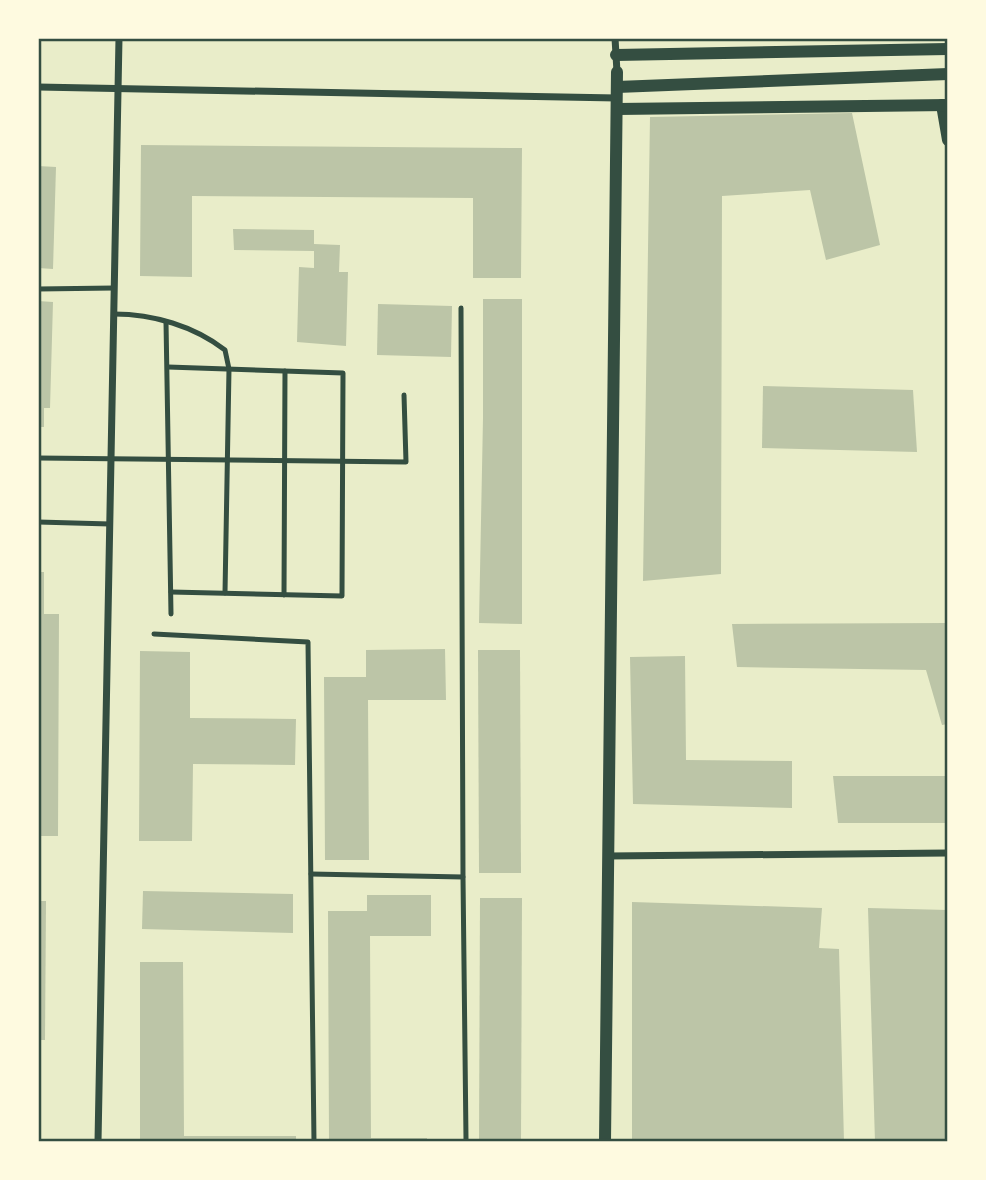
<svg xmlns="http://www.w3.org/2000/svg" width="986" height="1180" font-family="'Noto Sans',sans-serif">
<style>
.building{fill:#bcc5a7}
.lines{fill:none;stroke-linecap:round;stroke-linejoin:round}
.service{stroke:#344e41;stroke-width:5}
.minor{stroke:#344e41;stroke-width:7}
.tertiary{stroke:#344e41;stroke-width:12}
.neatline{fill:none;stroke:#344e41;stroke-width:2.5}
</style>
<rect width="100%" height="100%" fill="#e9edc9"/>
<g class="building">
<polygon points="852,113 880,245 826,260 810,190 722,196 721,574 643,581 650,117"/>
<polygon points="141,145 522,148 521,278 473,278 473,198 192,196 192,277 140,276"/>
<polygon points="38,166 56,167 53,269 38,268"/>
<polygon points="233,229 314,230 314,244 340,245 339,272 348,272 346,346 297,342 299,267 314,268 314,251 234,250"/>
<polygon points="483,299 522,299 522,624 479,623 483,418"/>
<polygon points="38,301 53,302 50,408 44,408 44,427 38,427"/>
<polygon points="378,304 452,306 451,357 377,355"/>
<polygon points="763,386 913,390 917,452 762,448"/>
<polygon points="38,572 44,572 44,614 59,614 58,836 38,836"/>
<polygon points="948,623 948,724 942,725 926,670 737,667 732,624"/>
<polygon points="445,649 446,700 368,700 369,860 325,860 324,677 366,677 366,650"/>
<polygon points="478,650 520,650 521,873 479,873"/>
<polygon points="140,651 190,652 190,718 296,719 295,765 193,764 192,841 139,841"/>
<polygon points="685,656 686,760 792,761 792,808 633,804 630,657"/>
<polygon points="833,776 948,776 948,823 838,823"/>
<polygon points="143,891 293,894 293,933 142,929"/>
<polygon points="367,895 431,895 431,936 370,936 371,1138 427,1138 427,1142 329,1142 328,911 367,911"/>
<polygon points="480,898 522,898 521,1142 479,1142"/>
<polygon points="38,901 46,901 45,1040 38,1040"/>
<polygon points="632,902 822,908 819,948 839,949 844,1142 632,1142"/>
<polygon points="868,908 948,910 948,1142 875,1142"/>
<polygon points="140,962 183,962 184,1136 296,1136 296,1142 140,1142"/>
</g>
<g class="lines">
<g class="service">
<polyline points="38,289 114,288"/>
<path d="M114 314C153 314 194 326 225 350L229 369 225 593"/>
<polyline points="166,322 171,614"/>
<polyline points="168,367 343,373 342,596 171,592"/>
<polyline points="38,458 406,462 404,395"/>
<polyline points="38,522 110,524"/>
<polyline points="284,595 285,371"/>
<polyline points="154,634 308,642 314,1142"/>
<polyline points="311,874 463,877 461,308"/>
<polyline points="463,877 466,1139"/>
</g>
<g class="minor">
<polyline points="615,38 617,72"/>
<polyline points="38,87 617,98"/>
<polyline points="608,856 948,853"/>
<polyline points="98,1142 119,38"/>
</g>
<g class="tertiary">
<polyline points="616,55 948,49"/>
<polyline points="617,87 948,74"/>
<polyline points="942,105 948,140"/>
<polyline points="617,109 948,105"/>
<polyline points="605,1142 617,72"/>
</g>
</g>
<rect width="986" height="1180" fill="none" stroke="#fefae0" stroke-width="80"/>
<rect x="40" y="40" width="906" height="1100" class="neatline"/>
</svg>
